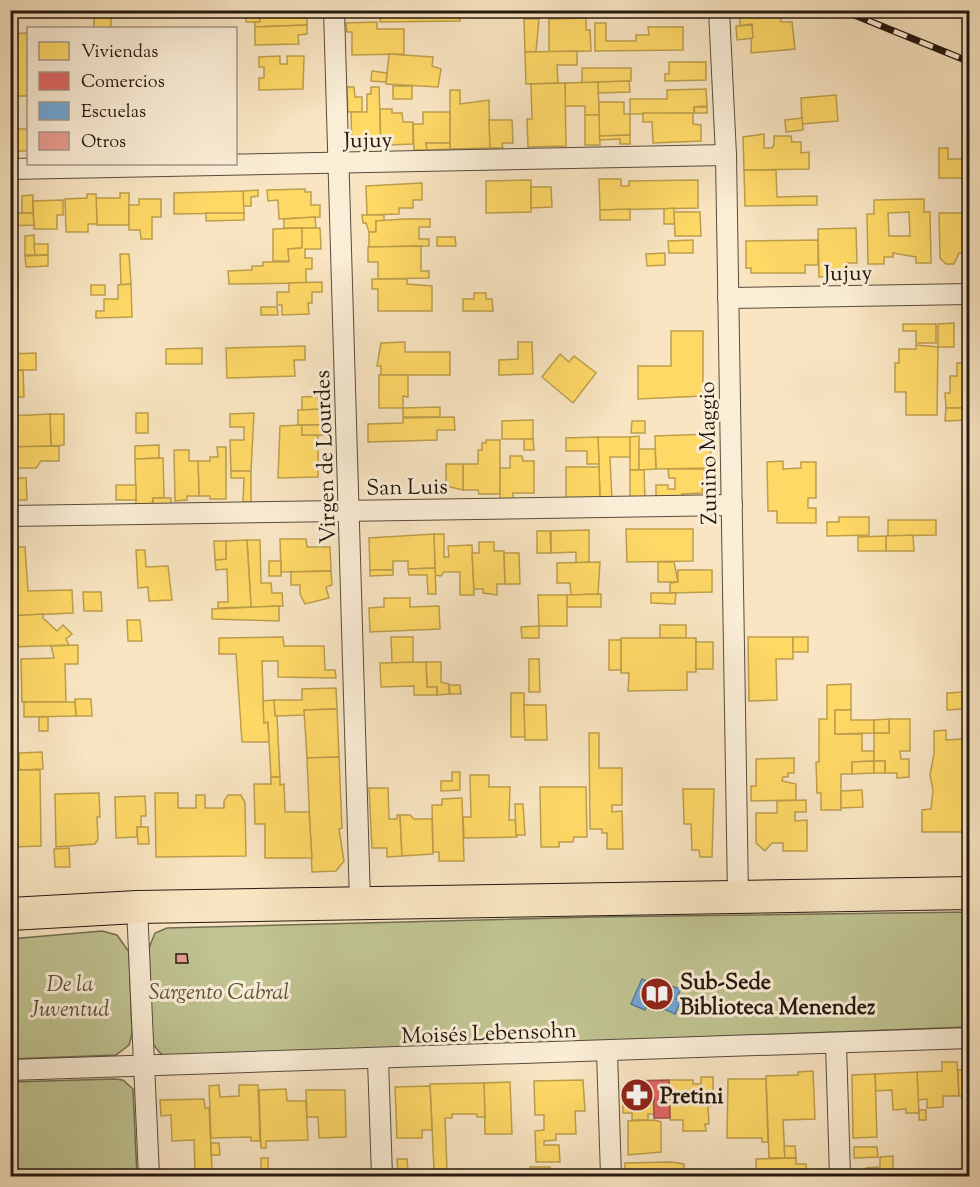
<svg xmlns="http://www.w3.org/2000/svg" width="980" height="1187" font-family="'Sorts Mill Goudy',serif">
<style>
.green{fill:#c0c492;stroke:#726e51;stroke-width:1.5}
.homes{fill:#ffd966;stroke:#bd9f4c;stroke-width:1.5;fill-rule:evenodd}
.shops{fill:#e06666;stroke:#a84f4c;stroke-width:1.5}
.schools{fill:#6fa8dc;stroke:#587d9f;stroke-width:1.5}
.building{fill:#ea9d91;stroke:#241810;stroke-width:1.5}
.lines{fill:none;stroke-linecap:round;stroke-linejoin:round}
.minor-casing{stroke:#594b3c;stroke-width:22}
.primary-casing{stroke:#241810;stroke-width:34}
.minor{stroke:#fbeed7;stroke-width:20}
.primary{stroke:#f9e5c2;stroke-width:32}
.rail-casing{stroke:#241810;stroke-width:7}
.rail{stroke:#fbeed7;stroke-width:4.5;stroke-dasharray:14;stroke-linecap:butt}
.labels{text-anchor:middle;stroke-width:6;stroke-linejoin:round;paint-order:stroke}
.street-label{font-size:22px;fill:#241810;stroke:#fbeed7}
.poi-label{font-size:22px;font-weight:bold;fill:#241810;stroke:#fbeed7;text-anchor:start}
.park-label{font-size:22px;font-style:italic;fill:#5b543e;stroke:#fbeed7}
</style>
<rect width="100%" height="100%" fill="#f9e5c2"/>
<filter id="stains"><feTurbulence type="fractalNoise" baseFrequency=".00333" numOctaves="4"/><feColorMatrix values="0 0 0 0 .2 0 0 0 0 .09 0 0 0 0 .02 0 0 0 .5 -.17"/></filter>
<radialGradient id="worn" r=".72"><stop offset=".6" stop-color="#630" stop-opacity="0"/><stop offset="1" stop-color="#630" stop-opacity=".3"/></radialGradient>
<g class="green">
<polygon points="969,912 969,1027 172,1057 161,1054 152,1043 149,948 155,933 167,928 595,917"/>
<polygon points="102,931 117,935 129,952 132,1034 129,1045 116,1055 11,1059 10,939"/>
<polygon points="114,1079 123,1080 133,1089 137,1176 11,1176 11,1082"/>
</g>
<g class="homes">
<polygon points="10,10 17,10 17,20 12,21 13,33 10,33"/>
<rect x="94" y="10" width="17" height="18"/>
<polygon points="246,10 264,10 264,12 259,13 260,22 246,22"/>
<polygon points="264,10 294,10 294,18 307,18 307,25 255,27 255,22 260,22 259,13"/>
<polygon points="380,10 459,10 460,21 380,22"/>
<rect x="524" y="10" width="23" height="5"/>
<polygon points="740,10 780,17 781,22 792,22 795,49 751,53 752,24 740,26"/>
<polygon points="586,18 586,30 590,30 591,51 549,52 549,19"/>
<polygon points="524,19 539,19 536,52 525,52"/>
<polygon points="377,22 377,29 404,29 404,54 352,55 352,32 347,32 346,23"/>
<polygon points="595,23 606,23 606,41 636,41 636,35 649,35 648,27 683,27 683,50 595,51"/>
<polygon points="307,25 307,34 298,35 299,44 255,45 255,27"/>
<polygon points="752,25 753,38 737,40 736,26"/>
<polygon points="28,33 28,96 10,96 10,34"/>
<polygon points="577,51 577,65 557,65 558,83 526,84 525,52"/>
<polygon points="389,54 433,57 432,66 441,69 438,87 386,84"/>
<polygon points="280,56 280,64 287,64 287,56 304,56 303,89 259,90 259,78 264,78 264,67 259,67 259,57"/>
<polygon points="669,62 706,62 706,80 665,81 665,74 669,74"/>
<polygon points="582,68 631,68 631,81 582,83"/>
<polygon points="372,71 387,73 386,82 371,81"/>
<polygon points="629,81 630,92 598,93 598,82"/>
<polygon points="598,82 599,115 585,115 585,106 565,106 565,83"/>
<polygon points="565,83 566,146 528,147 527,119 532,119 531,84"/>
<rect x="393" y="86" width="19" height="13"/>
<polygon points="347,87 354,87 355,97 362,97 362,112 348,112"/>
<polygon points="371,87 379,87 381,148 352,149 351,112 367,112 367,94 371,94"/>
<polygon points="706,89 707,106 694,107 694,113 630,114 630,99 667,99 667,90"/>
<polygon points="450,90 460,90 460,104 489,100 490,148 450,149"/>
<polygon points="836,95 838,121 802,124 801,98"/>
<polygon points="599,102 624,102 624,114 630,114 630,135 599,136"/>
<polygon points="694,107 707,107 707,113 695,113"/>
<polygon points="380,109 392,109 392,113 402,113 403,122 413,122 413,144 388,145 389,151 381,151"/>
<polygon points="423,112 450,112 450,143 426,143 427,150 414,150 413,124 423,124"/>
<polygon points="643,113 693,113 693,124 701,125 701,141 653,143 652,122 643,122"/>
<polygon points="585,115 599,115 600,145 585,145"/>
<polygon points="802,118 803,130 786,132 785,120"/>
<polygon points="489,120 512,120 513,143 502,143 503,148 490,148"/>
<polygon points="10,129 28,129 28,151 18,151 18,160 10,160"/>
<polygon points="764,134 764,148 772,148 774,145 774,136 791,136 792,142 801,142 801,153 809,152 809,169 744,170 743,137"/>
<polygon points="630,135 630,144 620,144 620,139 600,140 599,136"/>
<polygon points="426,143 450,143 450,149 427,150"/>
<polygon points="939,148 948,148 948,159 967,159 967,178 939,178"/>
<polygon points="744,170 776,170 777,197 817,196 817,205 745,206"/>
<polygon points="599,179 621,179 621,186 629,186 629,181 698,180 698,208 600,210"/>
<polygon points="531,180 531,212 486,213 486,181"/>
<polygon points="422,183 422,200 413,200 413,208 399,208 399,214 367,215 366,186"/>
<polygon points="531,187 551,187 552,207 531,208"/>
<polygon points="305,189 305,192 311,192 311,205 320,205 320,217 279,219 278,200 268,201 267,190"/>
<polygon points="258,190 258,196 251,197 251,206 243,206 243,191"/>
<polygon points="243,191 244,213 174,214 174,193"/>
<polygon points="120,193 129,193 129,225 97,225 96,198 120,198"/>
<polygon points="87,194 96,194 97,224 88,224 88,232 66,232 65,199 87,198"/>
<polygon points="33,195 33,213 22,213 22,196"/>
<polygon points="139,199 161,199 161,217 152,217 152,239 141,239 140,230 129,230 129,205 139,205"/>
<path d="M924 199V212H930L931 263H916V257L893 253V257H884V264H868L867 214H874V200ZM909 212 910 236H889L888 213Z"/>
<polygon points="63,200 63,215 57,215 57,229 34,229 33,201"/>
<polygon points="674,208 675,224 664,224 664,209"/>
<polygon points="630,209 630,220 600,220 600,210"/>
<polygon points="674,212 700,212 701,236 675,236"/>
<polygon points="10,213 33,213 34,225 10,226"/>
<polygon points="206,213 244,213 244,220 206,221"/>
<polygon points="939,213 967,213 965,253 959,253 954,264 946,264 940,258"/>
<polygon points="362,215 384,215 384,221 376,221 376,232 369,232 366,223 363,223"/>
<polygon points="315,217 316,228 284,228 284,219"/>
<polygon points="404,219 430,219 430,227 419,227 419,239 429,239 429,246 369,247 369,232 376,232 376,221"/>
<rect x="965" y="227" width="5" height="29"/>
<polygon points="302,228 302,248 288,249 289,261 273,261 273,229"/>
<polygon points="302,228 320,228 321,249 305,249 305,258 312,258 312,269 306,269 306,283 229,284 228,271 252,270 252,266 263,266 263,262 289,262 288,249 302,248"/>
<polygon points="856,228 857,263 847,263 847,276 819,277 818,229"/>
<polygon points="34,235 35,255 25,255 25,236"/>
<polygon points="437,237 455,237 456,246 437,246"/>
<polygon points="693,240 693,253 669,253 668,241"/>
<polygon points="818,240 818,265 805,265 805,273 751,273 751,268 746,268 746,241"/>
<polygon points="34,244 48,244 48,255 35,255"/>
<polygon points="421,246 421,271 429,271 429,278 378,279 378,262 368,262 368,247"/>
<polygon points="665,253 665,265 647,266 646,254"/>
<polygon points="120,254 129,254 131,284 121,285"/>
<polygon points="48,255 48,266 26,267 25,256"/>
<rect x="10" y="273" width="8" height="12"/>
<polygon points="372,279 407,279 407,284 432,286 432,311 378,311 378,289 372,289"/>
<polygon points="322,282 322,292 312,292 312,303 308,303 309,314 282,315 282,305 277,305 277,292 289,292 289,283"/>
<polygon points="131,284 132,317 96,318 96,311 104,311 104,299 118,299 118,285"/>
<rect x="91" y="285" width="14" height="10"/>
<rect x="10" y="287" width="6" height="17"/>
<polygon points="474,293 486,293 486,299 492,299 493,311 463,311 463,299 474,299"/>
<polygon points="261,307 277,307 278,315 261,315"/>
<polygon points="954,323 954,347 938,347 938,324"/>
<polygon points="903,324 936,324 936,343 916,343 916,331 903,331"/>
<polygon points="671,331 703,331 703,396 638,399 638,366 671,366"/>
<polygon points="405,342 405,352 450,352 450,375 381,375 381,366 377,366 381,343"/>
<polygon points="518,342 532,342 533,374 499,375 499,360 518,359"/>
<polygon points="916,345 938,347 937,415 906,415 906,392 895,392 895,363 899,363 899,349 916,349"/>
<polygon points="305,346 305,360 294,360 295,376 227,378 226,348"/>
<polygon points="202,348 202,364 166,364 166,349"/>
<polygon points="36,353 36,370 10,370 10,354"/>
<polygon points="560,354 569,362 574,356 596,373 573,403 542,377"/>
<polygon points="957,363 970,363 970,408 946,408 945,393 950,393 950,376 957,376"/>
<polygon points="23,370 24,397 10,397 10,371"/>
<polygon points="379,375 408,375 408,397 403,396 403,408 379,408"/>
<polygon points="324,396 324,409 302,410 302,397"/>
<polygon points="440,407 440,417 403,417 403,408"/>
<polygon points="946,408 970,408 970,420 945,421"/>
<polygon points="324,409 324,425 298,425 298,410"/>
<rect x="136" y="413" width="12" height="20"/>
<polygon points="254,413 251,471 231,471 230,440 244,440 244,427 230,427 230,414"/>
<polygon points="50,414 64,414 64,445 51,446"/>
<polygon points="50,414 51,446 10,447 10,416"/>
<polygon points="454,417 455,430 437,430 437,440 368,442 368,424 403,423 403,418"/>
<polygon points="533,420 533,439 502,439 502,421"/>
<polygon points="632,421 645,421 645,433 631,433"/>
<polygon points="302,425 302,435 318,435 318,477 278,478 280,426"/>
<rect x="302" y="425" width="22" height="10"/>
<polygon points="710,434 711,468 656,469 655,436"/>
<polygon points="639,436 639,470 630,470 630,437"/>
<polygon points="598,437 630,437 630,457 610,457 612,500 600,500"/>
<polygon points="598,437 599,464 587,464 587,451 566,451 566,438"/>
<polygon points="524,439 533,439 534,450 524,450"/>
<polygon points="486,440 500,440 500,494 479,494 478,490 463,490 463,464 478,464 478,450 482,450 482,443 486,443"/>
<polygon points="159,445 159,458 135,459 135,446"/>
<polygon points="59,446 59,461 41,461 36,468 15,468 15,478 10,478 10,447"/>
<polygon points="217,447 226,447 226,499 210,499 210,496 199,496 198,461 210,461 210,457 218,457"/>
<polygon points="639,449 655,449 656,469 639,470"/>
<polygon points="174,450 189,450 189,461 198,461 199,496 187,496 187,500 175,501"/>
<polygon points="510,456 522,456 523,461 534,461 534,493 513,493 513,502 500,502 500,468 510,468"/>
<polygon points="163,458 164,498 153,498 152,504 136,505 135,459"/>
<polygon points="783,461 783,469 801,468 801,462 816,462 816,498 808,498 808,508 816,508 816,523 777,523 777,511 768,511 767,462"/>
<polygon points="446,464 463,464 463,490 446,486"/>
<polygon points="566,467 599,467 600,500 566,501"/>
<polygon points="668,469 704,469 702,493 682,494 682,499 656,500 656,485 668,485 668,489 675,489 675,478 669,478"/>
<polygon points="630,470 644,470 645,500 630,500"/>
<polygon points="231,471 251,471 251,502 243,502 244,478 231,478"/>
<polygon points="10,478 26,478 27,500 10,500"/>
<rect x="116" y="485" width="20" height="15"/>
<polygon points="153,498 171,498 171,512 153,504"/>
<polygon points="839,517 869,517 869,535 827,536 827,522 839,522"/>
<polygon points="888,520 936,520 936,535 888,536"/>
<polygon points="626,529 693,529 693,561 627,562"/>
<polygon points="589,530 589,562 576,563 576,552 551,553 551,531"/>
<polygon points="537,531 550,531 551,553 537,553"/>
<polygon points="434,534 444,534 444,557 449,557 448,546 472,545 474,595 460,595 460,572 444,572 441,576 435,575"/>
<polygon points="434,534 435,568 408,569 408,561 393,561 393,570 370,570 369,538"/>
<polygon points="913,535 914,551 886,551 886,536"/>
<polygon points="886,536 886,551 858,551 858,537"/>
<polygon points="280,539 306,539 307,547 330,547 331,571 281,572"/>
<polygon points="247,540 260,540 261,583 271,583 272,593 282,593 283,606 251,607"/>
<polygon points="247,540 251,607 218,608 218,602 228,602 227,569 216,570 215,560 226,559 226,541"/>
<polygon points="214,541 226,541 226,559 215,560"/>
<polygon points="479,542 494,542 494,551 504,551 505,584 497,584 497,595 483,593 483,589 474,589 472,553 479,553"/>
<polygon points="10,547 25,547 28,591 72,590 73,613 10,616"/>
<polygon points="136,550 145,550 146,567 168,566 172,600 149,601 148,587 138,588"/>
<polygon points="504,553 519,553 520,584 505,584"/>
<rect x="269" y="561" width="12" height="15"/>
<polygon points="600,562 598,594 571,595 570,583 557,583 557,563"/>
<polygon points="658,562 674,562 678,582 658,582"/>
<polygon points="435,568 436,594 428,594 427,575 409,575 408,569"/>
<polygon points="370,570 393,570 393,575 370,576"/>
<polygon points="678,570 712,570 712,592 670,593 670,583 678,582"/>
<polygon points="331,571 332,585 326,587 329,598 305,604 300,594 300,585 291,585 291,572"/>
<polygon points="83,592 101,592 102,611 84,611"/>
<polygon points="651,593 676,593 675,604 651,603"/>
<polygon points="601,594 601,607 567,607 567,595"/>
<polygon points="538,595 567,595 567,626 539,626"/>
<polygon points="384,598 410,598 410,607 439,606 440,629 370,632 369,608 384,607"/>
<polygon points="279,606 279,621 212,619 212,609"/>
<polygon points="43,614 43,618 57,631 63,625 72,634 66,639 69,645 10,647 10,616"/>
<polygon points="127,620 140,620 142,641 128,641"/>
<rect x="660" y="625" width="26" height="13"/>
<polygon points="539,626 539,638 522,638 521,627"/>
<polygon points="283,637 284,646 324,646 325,670 335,670 336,678 278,677 278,661 262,661 264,723 268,722 269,742 242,742 236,654 219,654 219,638"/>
<polygon points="391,637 413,637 413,662 392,663"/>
<polygon points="748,637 793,637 793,659 776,659 777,700 749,701"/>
<rect x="793" y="637" width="15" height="15"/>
<polygon points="621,638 696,638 696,672 687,672 687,690 628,691 629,673 621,673"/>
<rect x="609" y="640" width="12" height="30"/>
<rect x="696" y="642" width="17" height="27"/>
<polygon points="78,645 78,664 65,664 66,702 22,702 21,659 54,658 51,646"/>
<polygon points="529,659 539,659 540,692 529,692"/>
<polygon points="426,662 441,662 441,682 449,684 449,694 437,695 437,687 427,687"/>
<polygon points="426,662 427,687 437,687 437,695 414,695 414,686 381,687 380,663"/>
<polygon points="851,684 851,710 835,710 835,734 862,734 862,751 874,751 874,761 852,762 852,774 841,774 841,810 821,810 821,793 817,793 816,762 819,762 819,719 827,719 827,685"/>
<polygon points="449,685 460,685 461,694 450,694"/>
<polygon points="336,688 337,709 304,710 305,715 275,716 274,700 302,700 302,689"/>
<polygon points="963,692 963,709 947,710 947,693"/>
<polygon points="511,693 524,693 525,737 511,737"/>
<polygon points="75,699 91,699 92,716 76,716"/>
<polygon points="274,700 275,716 277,716 280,777 271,777 268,722 264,723 263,701"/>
<polygon points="24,702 75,702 76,716 24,717"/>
<polygon points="524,705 546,705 547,740 525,740"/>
<polygon points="337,709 339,757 307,758 304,710"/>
<polygon points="835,710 851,710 851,720 874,720 874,733 835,734"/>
<rect x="39" y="717" width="9" height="14"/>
<polygon points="889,719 910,719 910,751 900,751 901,759 909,759 909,777 897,778 897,773 885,773 885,761 874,761 874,733 889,733"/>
<polygon points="889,719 889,733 874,733 874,720"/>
<polygon points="946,730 946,740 964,739 964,832 922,832 922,810 931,809 933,790 930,775 934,754 934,731"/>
<polygon points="589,733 599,733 599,768 622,768 622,805 612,805 612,812 622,811 623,849 607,849 607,833 602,833 602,829 590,829"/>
<rect x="964" y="739" width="6" height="36"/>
<polygon points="42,752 43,769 19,770 19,753"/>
<polygon points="339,757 342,828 339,829 344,861 336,871 312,872 307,758"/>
<polygon points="794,758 794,773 788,773 788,777 783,777 782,781 796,784 796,800 751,801 751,786 756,786 756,759"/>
<polygon points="874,761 874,773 852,774 852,762"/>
<rect x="874" y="761" width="11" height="12"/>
<polygon points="10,770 40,770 41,846 10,847"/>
<polygon points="452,772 460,772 460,790 441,791 441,781 452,781"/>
<polygon points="470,775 489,775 489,787 510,787 509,820 515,820 517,837 464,838 463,817 471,817"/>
<polygon points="271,777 280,777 280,785 284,784 285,812 309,812 312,858 265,858 265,824 255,824 254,784 271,784"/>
<rect x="964" y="781" width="6" height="48"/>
<polygon points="540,787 586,787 587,837 574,837 573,842 559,842 559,847 541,847"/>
<polygon points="369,788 388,788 389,819 397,819 397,815 400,815 402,856 387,857 387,848 372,848"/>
<polygon points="683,789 714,789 712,857 700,857 699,850 692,850 691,824 684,824"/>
<polygon points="862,790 863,807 841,808 841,791"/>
<polygon points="99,793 100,817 97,817 98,839 95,844 56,847 55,794"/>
<polygon points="155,793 178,793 178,808 196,808 196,795 205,795 205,808 224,808 224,801 228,795 241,795 245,803 246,856 156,857"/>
<polygon points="145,796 146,816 141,816 141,827 137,827 137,837 116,838 115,797"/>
<polygon points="462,798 464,861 439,861 439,852 433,852 432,805 442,805 442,799"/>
<polygon points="806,800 806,812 795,812 795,821 807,820 807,851 783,851 783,843 772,843 765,851 756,843 756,813 777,813 777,801"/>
<polygon points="515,804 523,804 525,835 516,835"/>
<polygon points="400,815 410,815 414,819 432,819 433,854 402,856"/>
<polygon points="137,827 148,827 149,844 138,844"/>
<polygon points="69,848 70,867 55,867 54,849"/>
<polygon points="942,1062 957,1062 959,1096 943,1096 943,1107 927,1108 927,1099 918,1100 917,1072 942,1071"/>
<polygon points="958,1070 970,1070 970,1096 959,1096"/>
<polygon points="813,1071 815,1119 783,1120 785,1158 769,1158 766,1076 798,1075 798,1072"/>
<polygon points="917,1072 919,1113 906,1113 906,1109 893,1110 892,1090 876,1091 875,1074"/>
<polygon points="875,1074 877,1137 853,1138 852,1075"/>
<polygon points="701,1077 713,1077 713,1096 711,1096 711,1106 708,1106 709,1124 705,1124 706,1131 683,1131 683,1120 670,1120 669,1080 693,1080 693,1084 701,1084"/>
<polygon points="728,1079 766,1079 768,1142 762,1142 762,1138 727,1138"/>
<polygon points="583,1080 585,1111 575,1111 576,1134 556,1134 556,1140 544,1141 544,1145 559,1145 560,1162 536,1162 535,1131 544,1130 544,1115 535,1115 534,1081"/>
<polygon points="510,1082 512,1134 485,1134 484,1083"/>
<polygon points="484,1083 485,1117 477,1117 477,1114 452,1114 452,1118 445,1118 447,1170 434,1170 430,1084"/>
<polygon points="219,1085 220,1097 239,1096 239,1085 258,1085 260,1141 251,1141 251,1137 211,1138 209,1086"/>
<polygon points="430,1086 432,1130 422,1130 422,1138 397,1138 395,1087"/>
<polygon points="286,1089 287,1101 306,1101 308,1140 266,1141 266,1148 261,1148 259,1090"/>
<polygon points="306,1090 345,1090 346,1137 319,1138 318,1117 307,1117"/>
<polygon points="204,1099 205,1108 209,1108 212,1169 195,1170 194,1140 172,1141 171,1115 161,1116 160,1100"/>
<polygon points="623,1099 653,1099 654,1114 648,1114 648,1120 632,1120 632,1113 623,1113"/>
<rect x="919" y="1110" width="7" height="10"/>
<polygon points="655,1120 661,1122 661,1152 628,1155 628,1121"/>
<polygon points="211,1143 219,1143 220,1155 211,1155"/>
<polygon points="784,1146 795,1146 796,1158 785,1158"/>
<polygon points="854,1147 877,1147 878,1157 854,1158"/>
<polygon points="893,1156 893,1176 866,1176 866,1168 880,1167 880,1157"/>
<rect x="261" y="1158" width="7" height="18"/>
<polygon points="796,1158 796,1164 806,1164 807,1176 756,1176 756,1159"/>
<polygon points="397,1159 407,1159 408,1171 398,1172"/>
<polygon points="671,1162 684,1164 684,1176 625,1176 625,1163"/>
<rect x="530" y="1167" width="20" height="9"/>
<polygon points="463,1169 463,1176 407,1176 407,1171"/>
</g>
<polygon class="shops" points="669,1080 670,1118 654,1118 654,1099 629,1099 629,1081"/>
<polygon class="schools" points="642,979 655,985 657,982 681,989 676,999 681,1000 675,1014 649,1002 645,1010 631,1004"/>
<polygon class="building" points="176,954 187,954 188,963 176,963"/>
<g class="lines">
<defs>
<g id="minor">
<polyline points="334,10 360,902"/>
<polyline points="719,10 726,155 738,896"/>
<polyline points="10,169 726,155"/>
<polyline points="728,298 970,294"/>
<polyline points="10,516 732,505"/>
<polyline points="137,907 149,1176"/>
<polyline points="836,1044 840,1176"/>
<polyline points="607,1052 611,1176"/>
<polyline points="378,1060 382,1176"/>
<polyline points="10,1070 970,1038"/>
</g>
<polyline id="primary" points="10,914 137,907 970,893"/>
</defs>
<use href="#minor" class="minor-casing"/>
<use href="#primary" class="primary-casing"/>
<use href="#minor" class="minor"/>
<use href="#primary" class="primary"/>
<defs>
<polyline id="rail" points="842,10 970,62"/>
</defs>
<use href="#rail" class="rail-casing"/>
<use href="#rail" class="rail"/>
</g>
<defs>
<symbol id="library-disc" viewBox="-11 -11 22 22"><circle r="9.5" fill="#8f2418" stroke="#fbeed7"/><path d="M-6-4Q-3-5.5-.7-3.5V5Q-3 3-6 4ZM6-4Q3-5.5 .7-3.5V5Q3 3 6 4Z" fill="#fff"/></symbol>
<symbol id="pharmacy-disc" viewBox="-11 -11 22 22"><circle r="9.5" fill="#8f2418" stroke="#fbeed7"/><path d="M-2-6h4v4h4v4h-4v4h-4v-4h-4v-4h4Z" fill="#fff"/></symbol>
</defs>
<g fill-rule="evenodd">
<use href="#library-disc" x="638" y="975" width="38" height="38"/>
<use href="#pharmacy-disc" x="618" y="1076" width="38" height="38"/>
</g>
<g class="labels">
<g class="street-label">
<text transform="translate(368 139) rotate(-1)" y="8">Jujuy</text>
<text transform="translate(848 272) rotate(-1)" y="8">Jujuy</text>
<text transform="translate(707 453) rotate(-91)" y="8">Zunino Maggio</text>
<text transform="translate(324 457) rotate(-92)" y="8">Virgen de Lourdes</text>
<text transform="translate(407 486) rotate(-1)" y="8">San Luis</text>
<text transform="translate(489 1032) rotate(-2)" y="8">Moisés Lebensohn</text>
</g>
<g class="poi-label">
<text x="680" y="989">Sub-Sede<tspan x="680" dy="25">Biblioteca Menendez</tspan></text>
<text x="660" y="1103">Pretini</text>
</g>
<g class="park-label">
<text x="70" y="991">De la<tspan x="70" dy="25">Juventud</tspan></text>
<text x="219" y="999">Sargento Cabral</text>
</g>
</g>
<rect width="980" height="1187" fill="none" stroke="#f9e5c2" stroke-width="36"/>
<rect x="12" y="12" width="956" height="1163" fill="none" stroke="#241810" stroke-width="3"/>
<rect x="18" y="18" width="944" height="1151" fill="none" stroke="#241810" stroke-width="1.5"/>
<rect x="27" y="27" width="210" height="138" fill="#fbeed7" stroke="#a59887" stroke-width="1.5"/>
<rect x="39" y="42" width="30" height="18" fill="#ffd966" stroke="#a59887" stroke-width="1.5"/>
<text x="81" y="57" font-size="18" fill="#241810">Viviendas</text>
<rect x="39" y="72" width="30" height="18" fill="#e06666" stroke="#a59887" stroke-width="1.5"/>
<text x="81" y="87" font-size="18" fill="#241810">Comercios</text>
<rect x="39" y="102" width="30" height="18" fill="#6fa8dc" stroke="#a59887" stroke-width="1.5"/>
<text x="81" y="117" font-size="18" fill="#241810">Escuelas</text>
<rect x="39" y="132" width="30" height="18" fill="#ea9d91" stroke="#a59887" stroke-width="1.5"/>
<text x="81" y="147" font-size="18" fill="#241810">Otros</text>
<rect width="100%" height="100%" filter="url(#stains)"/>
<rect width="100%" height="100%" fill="url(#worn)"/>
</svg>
